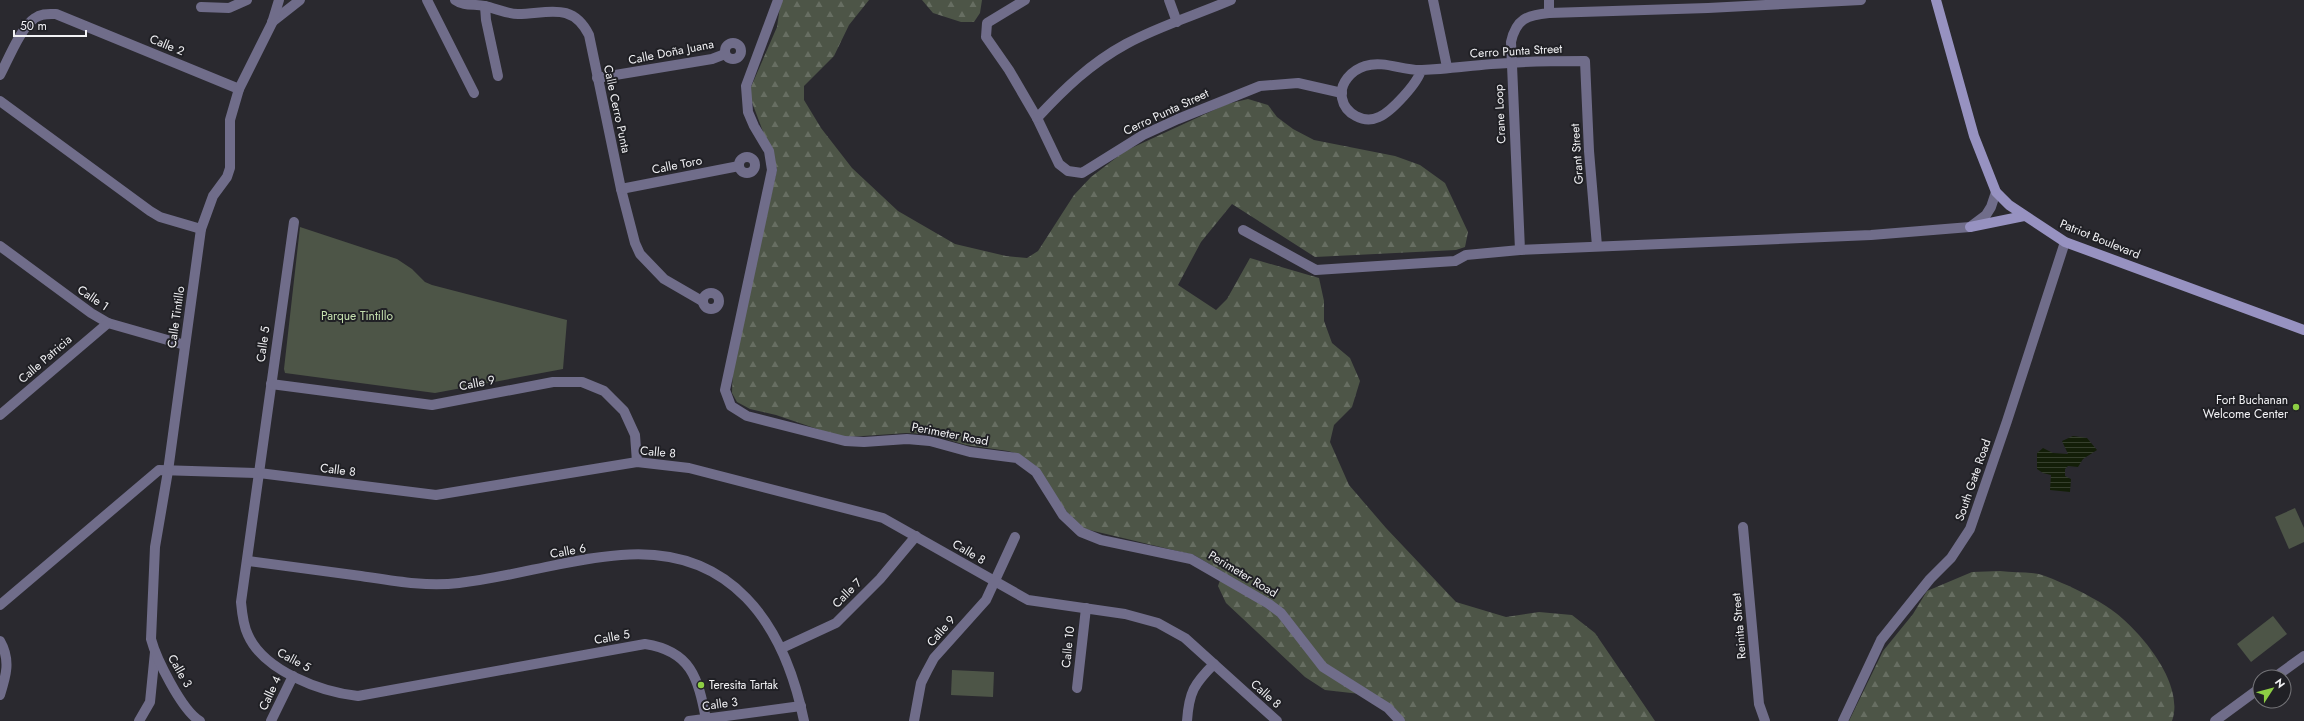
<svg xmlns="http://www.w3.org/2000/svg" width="2304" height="721" font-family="Jost,sans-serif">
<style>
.forest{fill:url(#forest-firs)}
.park{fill:#4d5547}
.water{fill:url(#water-rules)}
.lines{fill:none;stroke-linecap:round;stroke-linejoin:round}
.street{stroke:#706d8a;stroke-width:10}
.secondary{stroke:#9792c1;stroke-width:10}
.poi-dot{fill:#8dce44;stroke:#202025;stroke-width:1.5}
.labels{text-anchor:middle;stroke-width:4;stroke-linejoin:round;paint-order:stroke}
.street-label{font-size:12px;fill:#f2f2f5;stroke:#202025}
.park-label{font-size:12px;fill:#c5e0af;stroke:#202025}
.poi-label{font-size:12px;fill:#f2f2f5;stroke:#202025;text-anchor:end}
</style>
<defs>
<pattern id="forest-firs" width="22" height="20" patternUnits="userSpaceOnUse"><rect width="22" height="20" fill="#4d5547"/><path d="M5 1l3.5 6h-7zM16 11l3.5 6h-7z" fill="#676e62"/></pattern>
<pattern id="water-rules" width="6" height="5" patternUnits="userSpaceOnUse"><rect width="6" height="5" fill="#131e08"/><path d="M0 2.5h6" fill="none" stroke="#363f2d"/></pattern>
</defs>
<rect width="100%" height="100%" fill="#2a292f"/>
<g class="forest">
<polygon points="781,0 869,0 849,25 834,56 804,86 804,100 821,128 852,168 898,211 955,244 1006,256 1027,258 1038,251 1074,195 1091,177 1125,151 1227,104 1248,99 1268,105 1277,117 1293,129 1314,140 1395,156 1420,165 1445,183 1468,232 1465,247 1456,250 1315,257 1232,204 1201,242 1178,285 1216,310 1227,299 1250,258 1319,278 1324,301 1324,321 1332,343 1350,358 1360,381 1352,407 1334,425 1330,442 1349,485 1386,528 1456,602 1506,617 1539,612 1572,615 1595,633 1655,721 1394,721 1384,709 1360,694 1325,690 1305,677 1226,603 1218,586 1223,572 1194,555 1081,528 1018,454 1008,451 966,445 928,434 906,433 849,437 832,434 776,415 750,409 737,402 732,393 733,367 777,169 750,97 751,87 777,27"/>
<polygon points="922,0 982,0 980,13 974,22 961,22 933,13"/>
<path d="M2000 571C2014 573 2032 571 2045 576 2066 584 2087 594 2106 606 2136 625 2186 682 2172 721H1849L1883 651 1913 614 1927 591 1972 572Z"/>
</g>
<g class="park">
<polygon points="300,227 397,259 412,269 425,282 432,285 567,320 563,369 435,393 285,373 284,369"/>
<polygon points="2295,508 2304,528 2304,542 2289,549 2275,517"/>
<polygon points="2273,616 2287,634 2251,662 2237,644"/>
<polygon points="952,670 994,672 993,697 951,695"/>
</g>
<polygon class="water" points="2073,436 2087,438 2097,450 2083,459 2078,467 2068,466 2065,469 2065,476 2071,479 2070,492 2050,490 2051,475 2043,473 2037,469 2037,453 2043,448 2053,453 2068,454 2062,441"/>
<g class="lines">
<g class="street">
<polyline points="427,0 474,93"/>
<path d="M455 0C463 6 475 4 484 6 495 8 507 14 518 14 547 14 572 1 589 35L621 189 635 243 640 254 664 279 702 301"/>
<polyline points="778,0 746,86 748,112 754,126 769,151 772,170 725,390 731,406 747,416 845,441 864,442 907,439 930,441 970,452 1017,458 1036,472 1063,515 1081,532 1101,540 1191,559 1269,604 1281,613 1323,667 1388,708 1400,721"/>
<polyline points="1025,0 987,23 986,37 1009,70 1037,118 1059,164 1068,171 1082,173 1143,135 1178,119 1260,86 1298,83 1342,93"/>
<polyline points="1169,0 1177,22"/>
<polyline points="1433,0 1447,67"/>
<polyline points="485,6 486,20 498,76"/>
<polyline points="201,7 229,8 247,0"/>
<polyline points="1549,13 1708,8 1861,0"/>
<polyline points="272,22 300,0"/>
<circle cx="733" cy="51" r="8"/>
<path d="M1421 70C1418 83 1391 112 1379 117 1364 124 1345 114 1342 98 1339 83 1352 70 1365 66 1384 60 1403 71 1422 70 1451 69 1480 64 1509 63 1534 61 1560 61 1585 61L1589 151 1597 246"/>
<path d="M0 75C8 60 21 27 35 18 41 13 49 14 56 14L239 89"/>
<polyline points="597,78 712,59 725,54"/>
<polyline points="0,101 150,211 160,217 201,229"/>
<path d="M1037 118C1064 89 1091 63 1126 44 1159 26 1196 15 1231 0"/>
<circle cx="747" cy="165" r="8"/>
<polyline points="621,189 739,166"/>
<path d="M294 222 241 602C242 613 243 625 248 635 264 671 321 692 358 696L645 644C691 651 698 678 706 719"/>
<polyline points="1243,230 1316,270 1455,261 1466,255 1520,250 1871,235 1970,227 1986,215 1991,207 1996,192"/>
<polyline points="0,246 91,313 108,323 185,345"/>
<path d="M1520 250 1511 42C1516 19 1527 15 1549 13V0"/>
<circle cx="711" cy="301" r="8"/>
<polyline points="271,384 432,405 553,382 582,382 604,391 624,411 635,435 637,462"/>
<polyline points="0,415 108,323"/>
<polyline points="1743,527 1759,704 1765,721"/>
<path d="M248 561C285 566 323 571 361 576 394 581 426 587 459 583 513 577 566 559 621 555 731 546 784 623 804 721"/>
<polyline points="0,605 159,470 259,473 436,495 637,462 689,468 883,518 1028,600 1125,614 1158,623 1185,638 1277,721"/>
<path d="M0 641C11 660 6 676 0 695"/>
<polyline points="782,648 836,623 880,579 916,536"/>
<polyline points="2275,677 2304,656"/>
<polyline points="1077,688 1086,608"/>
<polyline points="139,721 150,702 155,652"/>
<path d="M200 721C182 711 156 658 151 639L155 547 168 471 201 229 213 196 227 177 230 168V120L239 89 272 23 279 0"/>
<polyline points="271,721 293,676"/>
<polyline points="689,721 801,706"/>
<polyline points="914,721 921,683 927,671 934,658 986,600 1015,537"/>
<path d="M1187 721C1189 692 1194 684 1214 664"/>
<polyline points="1843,721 1881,640 1930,579 1951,558 1970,529 2007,421 2065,242"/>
<polyline points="2215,721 2260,688"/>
</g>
<g class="secondary">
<polyline points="1936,0 1974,136 1996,192 2009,205 2065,242 2304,330"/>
<polyline points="1970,227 2024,216"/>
</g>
</g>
<g class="poi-dot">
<circle cx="2296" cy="407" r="4"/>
<circle cx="701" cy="685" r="4"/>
</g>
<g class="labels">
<g class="street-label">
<text transform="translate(167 45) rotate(22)" y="4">Calle 2</text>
<text transform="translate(1516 51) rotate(-3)" y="4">Cerro Punta Street</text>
<text transform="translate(671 52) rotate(-11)" y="4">Calle Doña Juana</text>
<text transform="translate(617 109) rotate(78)" y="4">Calle Cerro Punta</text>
<text transform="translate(1166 112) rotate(-25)" y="4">Cerro Punta Street</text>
<text transform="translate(1500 114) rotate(-93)" y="4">Crane Loop</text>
<text transform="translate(1577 154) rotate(-94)" y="4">Grant Street</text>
<text transform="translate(677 165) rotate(-11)" y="4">Calle Toro</text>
<text transform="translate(2100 239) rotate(22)" y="4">Patriot Boulevard</text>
<text transform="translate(93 298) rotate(34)" y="4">Calle 1</text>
<text transform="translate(176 317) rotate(-82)" y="4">Calle Tintillo</text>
<text transform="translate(263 344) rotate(-82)" y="4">Calle 5</text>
<text transform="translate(45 359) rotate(-41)" y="4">Calle Patricia</text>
<text transform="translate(477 383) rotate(-11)" y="4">Calle 9</text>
<text transform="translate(950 434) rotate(11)" y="4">Perimeter Road</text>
<text transform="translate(658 452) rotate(5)" y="4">Calle 8</text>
<text transform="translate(338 470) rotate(7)" y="4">Calle 8</text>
<text transform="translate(1973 480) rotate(-71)" y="4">South Gate Road</text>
<text transform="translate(568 551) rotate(-10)" y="4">Calle 6</text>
<text transform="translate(969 552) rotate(31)" y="4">Calle 8</text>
<text transform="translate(1243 574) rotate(31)" y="4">Perimeter Road</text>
<text transform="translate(847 593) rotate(-45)" y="4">Calle 7</text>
<text transform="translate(1739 626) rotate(-95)" y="4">Reinita Street</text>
<text transform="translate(941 631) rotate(-49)" y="4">Calle 9</text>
<text transform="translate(612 637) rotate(-10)" y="4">Calle 5</text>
<text transform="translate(1068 647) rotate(-84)" y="4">Calle 10</text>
<text transform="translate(294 660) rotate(28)" y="4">Calle 5</text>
<text transform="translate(180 671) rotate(60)" y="4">Calle 3</text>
<text transform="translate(270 693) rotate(-65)" y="4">Calle 4</text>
<text transform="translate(1266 694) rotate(42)" y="4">Calle 8</text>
<text transform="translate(720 704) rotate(-8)" y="4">Calle 3</text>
</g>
<g class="park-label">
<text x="357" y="320">Parque Tintillo</text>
</g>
<g class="poi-label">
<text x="2288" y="404">Fort Buchanan<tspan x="2288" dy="14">Welcome Center</tspan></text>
<text x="709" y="689" text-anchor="start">Teresita Tartak</text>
</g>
</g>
<g transform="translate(2272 689) rotate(54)"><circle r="19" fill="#202025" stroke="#747478"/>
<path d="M0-3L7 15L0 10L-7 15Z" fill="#8dce44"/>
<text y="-6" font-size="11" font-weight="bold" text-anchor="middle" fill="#f2f2f5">N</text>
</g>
<path d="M14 30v6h72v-6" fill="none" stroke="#f2f2f5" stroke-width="2"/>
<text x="20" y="30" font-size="12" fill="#f2f2f5" stroke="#202025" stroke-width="3" paint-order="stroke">50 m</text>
</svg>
